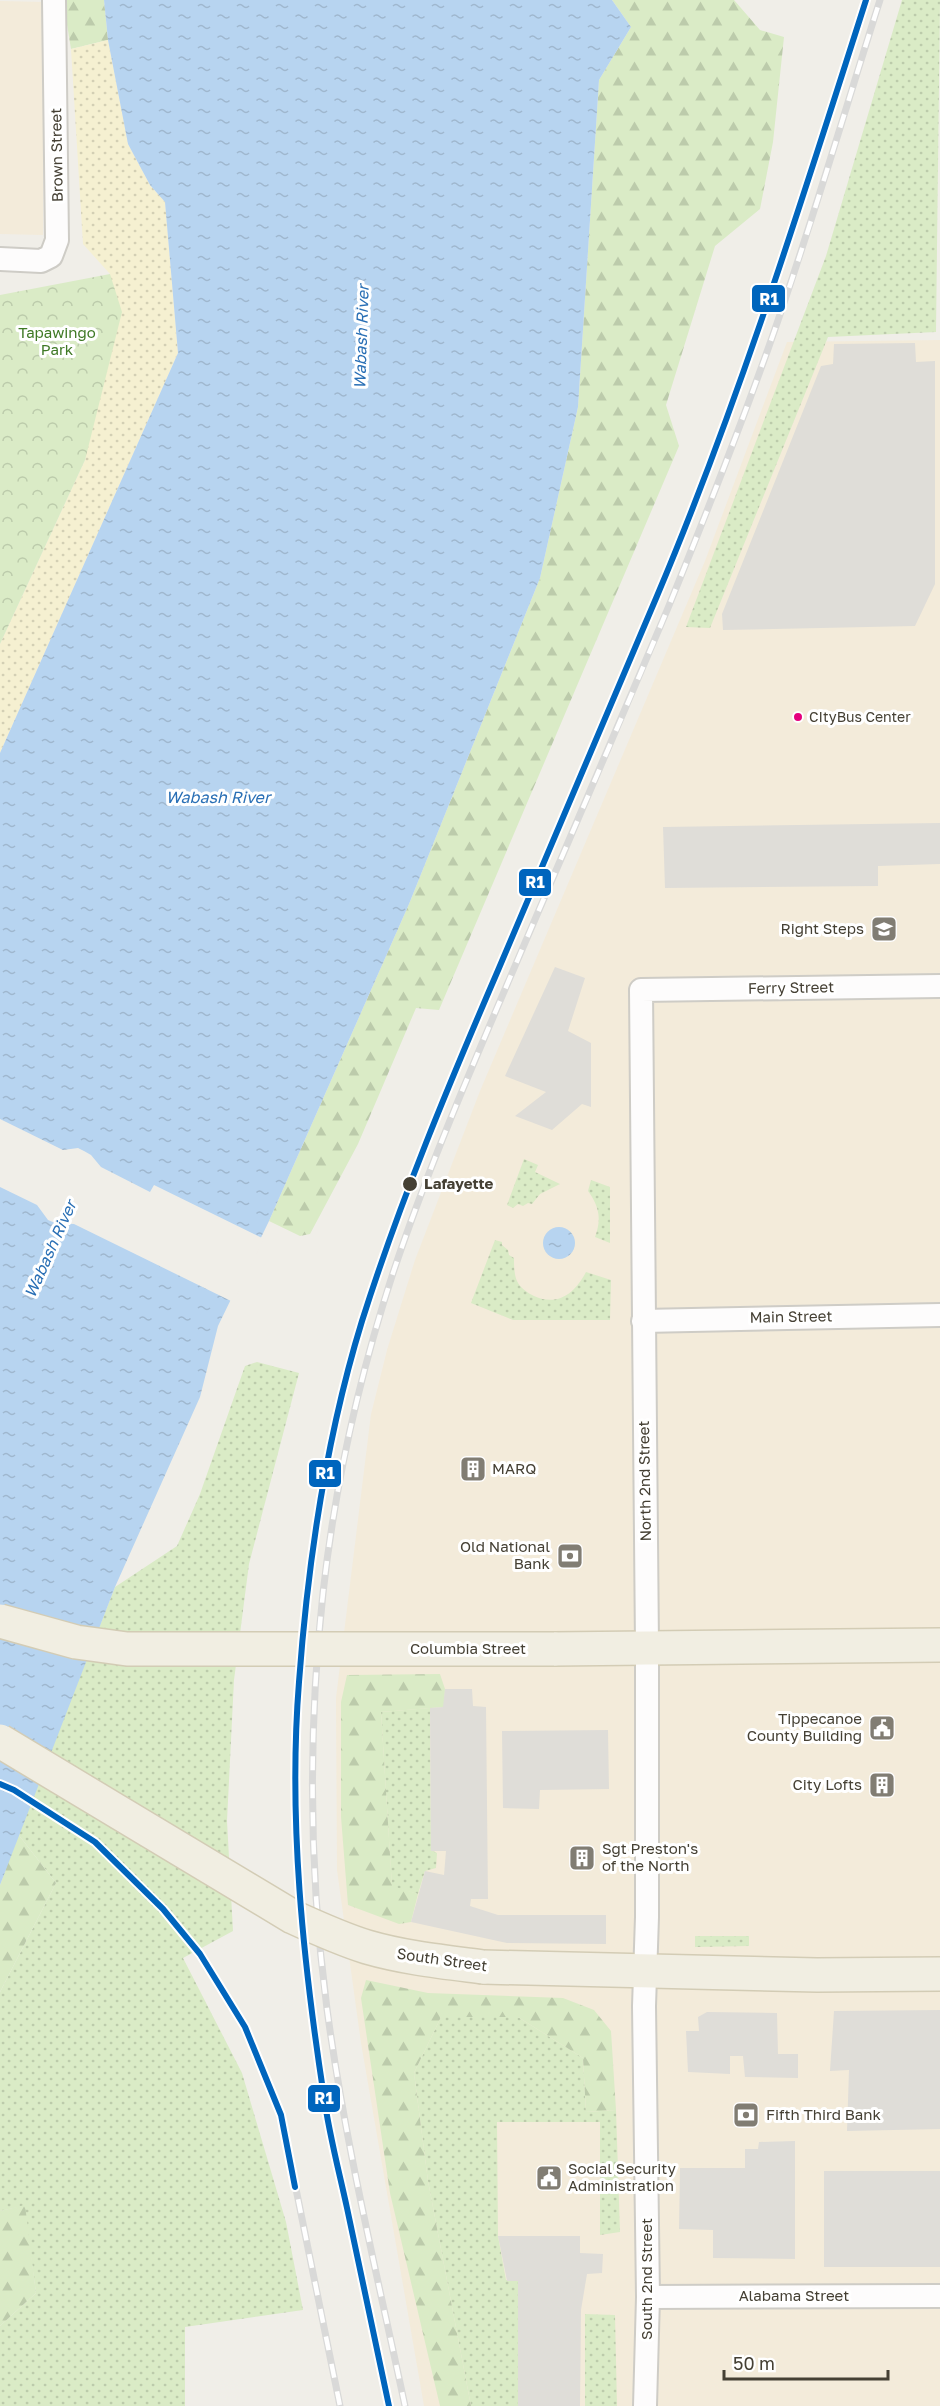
<svg xmlns="http://www.w3.org/2000/svg" width="940" height="2406" font-family="'Golos Text',sans-serif">
<style>
.commercial{fill:#f3ebda}
.grass{fill:url(#grass-dots)}
.forest{fill:url(#forest-firs)}
.sand{fill:url(#sand-dots)}
.park{fill:url(#park-crowns)}
.parking{fill:#dfddd8}
.water{fill:url(#water-ripples)}
.pier{fill:#f0eee8}
.lines{fill:none;stroke-linecap:round;stroke-linejoin:round}
.street-casing{stroke:#ceccc6;stroke-width:26}
.primary-casing{stroke:#d3ccb5;stroke-width:36}
.street{stroke:#fdfcfc;stroke-width:22}
.primary{stroke:#f1eee2;stroke-width:33}
.rail-casing{stroke:#d9d9d8;stroke-width:7}
.rail{stroke:#fff;stroke-width:4.5;stroke-dasharray:14;stroke-linecap:butt}
.primary-bridge-casing{stroke:#d3ccb5;stroke-width:36;stroke-linecap:butt}
.primary-bridge{stroke:#f1eee2;stroke-width:33}
.rail-1-casing{stroke:#fff;stroke-width:10}
.rail-1{stroke:#0065bd;stroke-width:6}
.bus-dot{fill:#e5007d;stroke:#fff;stroke-width:2}
.stop-dot{fill:#454034;stroke:#fff;stroke-width:2}
.labels{text-anchor:middle;stroke-width:6;stroke-linejoin:round;paint-order:stroke}
.bus-label{font-size:14px;fill:#454034;stroke:#fff;text-anchor:start}
.street-label{font-size:15px;fill:#454034;stroke:#fff}
.park-label{font-size:15px;fill:#3f7925;stroke:#fff}
.poi-label{font-size:15px;fill:#454034;stroke:#fff;text-anchor:end}
.stop-label{font-size:15px;font-weight:bold;fill:#454034;stroke:#fff;text-anchor:start}
.water-label{font-size:16px;font-style:italic;fill:#296fb5;stroke:#fff}
.line-badge{stroke:#fff;stroke-width:2}
.badge-label{font-size:16px;text-anchor:middle;font-weight:bold;fill:#fff}
</style>
<defs>
<pattern id="grass-dots" width="8" height="8" patternUnits="userSpaceOnUse" patternTransform="scale(1.5)"><rect width="8" height="8" fill="#daebc6"/><path d="M2 2h.1M6 6h.1" fill="none" stroke="#bccbab" stroke-width="1.8" stroke-linecap="round"/></pattern>
<pattern id="forest-firs" width="22" height="20" patternUnits="userSpaceOnUse" patternTransform="scale(1.5)"><rect width="22" height="20" fill="#daebc6"/><path d="M5 1l3.5 6h-7zM16 11l3.5 6h-7z" fill="#bccbab"/></pattern>
<pattern id="sand-dots" width="8" height="8" patternUnits="userSpaceOnUse" patternTransform="scale(1.5)"><rect width="8" height="8" fill="#f5f0d1"/><path d="M2 2h.1M6 6h.1" fill="none" stroke="#d3cfb4" stroke-width="1.8" stroke-linecap="round"/></pattern>
<pattern id="park-crowns" width="20" height="18" patternUnits="userSpaceOnUse" patternTransform="scale(1.5)"><rect width="20" height="18" fill="#daebc6"/><path d="M2 6a3 3 0 1 1 6 0M12 15a3 3 0 1 1 6 0" fill="none" stroke="#bccbab"/></pattern>
<pattern id="water-ripples" width="26" height="14" patternUnits="userSpaceOnUse" patternTransform="scale(1.5)"><rect width="26" height="14" fill="#b7d4f0"/><path d="M2 4q2-2 4 0t4 0M15 11q2-2 4 0t4 0" fill="none" stroke="#9fb7ce"/></pattern>
</defs>
<rect width="100%" height="100%" fill="#f0eee8"/>
<g class="commercial">
<polygon points="0,1 44,2 43,235 0,234"/>
<polygon points="940,340 940,2406 424,2406 361,2043 337,1870 336,1698 371,1414 387,1350 415,1260 480,1091 705,561 787,342"/>
</g>
<g class="grass">
<polygon points="902,0 940,0 936,332 828,337 710,628 686,627 826,256"/>
<polygon points="524,1159 538,1165 535,1172 560,1184 540,1194 532,1204 528,1203 523,1206 518,1204 513,1208 507,1205"/>
<path d="M591 1180 610 1187V1243L595 1237C602 1219 599 1206 588 1191Z"/>
<path d="M495 1240 502 1242V1245L508 1250 509 1255 514 1258C514 1265 514 1274 517 1281 520 1288 528 1293 534 1296 558 1307 575 1293 586 1272L611 1280 610 1320H513L471 1303Z"/>
<polygon points="257,1362 299,1373 249,1564 234,1680 227,1821 233,1931 183,1958 242,2073 286,2222 303,2310 185,2327 185,2406 0,2406 0,2326 36,2293 24,2206 0,2211 0,1992 56,1883 18,1834 115,1587 177,1546 200,1494 245,1366"/>
<polygon points="430,1708 431,1850 437,1853 436,1868 425,1871 418,1894 392,1887 381,1712"/>
<polygon points="695,1936 749,1936 749,1946 695,1947"/>
<polygon points="441,2017 518,2017 583,2058 586,2112 616,2110 620,2232 600,2235 600,2122 497,2122 498,2236 506,2280 518,2281 518,2406 471,2406 428,2181 414,2073"/>
<polygon points="585,2314 615,2315 617,2406 585,2406"/>
</g>
<g class="forest">
<polygon points="63,0 104,0 108,40 71,49"/>
<polygon points="612,0 734,0 760,30 784,37 773,142 760,209 715,246 666,405 679,446 439,1010 416,1008 358,1144 310,1234 300,1236 269,1221 409,904 540,578 578,407 599,80 631,27"/>
<polygon points="440,1674 445,1689 444,1707 381,1712 392,1886 418,1894 411,1922 399,1924 348,1905 341,1817 341,1702 347,1675"/>
<polygon points="18,1834 56,1883 0,1992 0,1885"/>
<polygon points="366,1980 428,1993 563,1998 594,2010 611,2031 616,2110 586,2112 583,2058 518,2017 441,2017 414,2073 428,2181 471,2406 440,2406 390,2193 361,1998"/>
<polygon points="25,2205 36,2293 0,2326 0,2211"/>
</g>
<polygon class="sand" points="108,40 128,144 150,185 165,202 178,353 0,753 0,644 85,460 110,274 83,244 71,49"/>
<polygon class="park" points="110,274 122,312 85,460 0,644 0,295"/>
<g class="parking">
<polygon points="915,343 916,362 935,361 935,584 915,626 723,630 722,614 821,366 833,364 834,344"/>
<polygon points="940,823 940,864 878,866 878,886 665,888 663,827"/>
<polygon points="555,967 585,978 568,1031 591,1043 591,1107 582,1104 552,1130 515,1116 546,1092 505,1076"/>
<polygon points="445,1689 472,1689 473,1706 486,1707 488,1899 471,1899 470,1906 498,1915 606,1915 606,1944 507,1943 411,1922 425,1871 444,1875 446,1851 431,1851 430,1708 443,1707"/>
<polygon points="608,1730 609,1789 540,1790 539,1809 503,1808 502,1731"/>
<polygon points="940,2010 940,2129 847,2131 849,2070 830,2071 834,2011"/>
<polygon points="707,2012 777,2013 778,2054 798,2054 798,2078 745,2077 743,2056 730,2056 730,2074 688,2072 686,2031 699,2031 698,2017"/>
<polygon points="795,2141 795,2259 713,2258 713,2230 679,2229 680,2168 745,2168 745,2149 758,2149 759,2142"/>
<rect x="824" y="2171" width="116" height="96"/>
<polygon points="498,2236 580,2236 580,2253 603,2254 602,2273 587,2274 581,2310 580,2406 518,2406 518,2281 507,2281"/>
</g>
<g class="water">
<polygon points="104,0 612,0 631,27 599,80 578,407 540,578 409,904 269,1221 218,1326 200,1397 115,1587 0,1885 0,753 178,353 165,202 150,185 128,144 108,40"/>
<circle cx="559" cy="1243" r="16"/>
</g>
<polygon class="pier" points="0,1119 63,1150 78,1148 84,1151 91,1155 101,1167 150,1192 154,1185 264,1239 233,1302 74,1224 55,1223 48,1220 37,1205 0,1187"/>
<g class="lines">
<defs>
<g id="street">
<polyline points="0,259 41,261 51,256 57,240 54,0"/>
<polyline points="643,1321 940,1315"/>
<polyline points="648,2297 940,2296"/>
<polyline points="645,2406 648,2297 644,2006 647,1917 647,1647 641,990 940,986"/>
</g>
<g id="primary">
<polyline points="554,1649 940,1645"/>
<polyline points="483,1967 817,1975 940,1974"/>
</g>
</defs>
<use href="#street" class="street-casing"/>
<use href="#primary" class="primary-casing"/>
<use href="#street" class="street"/>
<use href="#primary" class="primary"/>
<defs>
<g id="rail">
<polyline points="0,1784 14,1790 95,1842 163,1909 200,1954 245,2027 281,2115 340,2406"/>
<path d="M389 2406C375 2340 361 2274 347 2208 339 2171 329 2134 324 2097 303 1961 288 1819 299 1682 308 1560 326 1438 362 1321 400 1201 449 1084 499 968 551 844 605 720 657 596 739 402 802 200 866 0"/>
<path d="M405 2406C377 2274 345 2143 327 2009 309 1872 308 1731 323 1593 335 1485 359 1377 393 1273 426 1174 468 1076 509 980 562 856 616 732 668 608 703 522 737 436 768 349 809 234 843 116 880 0"/>
</g>
</defs>
<use href="#rail" class="rail-casing"/>
<use href="#rail" class="rail"/>
<defs>
<g id="primary-bridge">
<polyline points="0,1621 76,1642 127,1649 554,1649"/>
<path d="M0 1741 293 1917C317 1928 341 1939 367 1947 405 1958 444 1962 483 1967"/>
</g>
</defs>
<use href="#primary-bridge" class="primary-bridge-casing"/>
<use href="#primary-bridge" class="primary-bridge"/>
<defs>
<g id="rail-1">
<polyline points="0,1784 14,1790 95,1842 163,1909 200,1954 245,2027 281,2115 295,2187"/>
<path d="M389 2406C375 2340 361 2274 347 2208 339 2171 329 2134 324 2097 303 1961 288 1819 299 1682 308 1560 326 1438 362 1321 400 1201 449 1084 499 968 551 844 605 720 657 596 739 402 802 200 866 0"/>
</g>
</defs>
<use href="#rail-1" class="rail-1-casing"/>
<use href="#rail-1" class="rail-1"/>
</g>
<defs>
<symbol id="school-square" viewBox="-11 -11 22 22"><rect x="-9" y="-9" width="18" height="18" rx="4" fill="#817d73" stroke="#fff"/><path d="M0-5L7-2L0 1L-7-2ZM-4 1L0 2.5L4 1V4Q0 6-4 4Z" fill="#fff"/></symbol>
<symbol id="building-square" viewBox="-11 -11 22 22"><rect x="-9" y="-9" width="18" height="18" rx="4" fill="#817d73" stroke="#fff"/><path d="M-4-6H4V6H1V3H-1V6H-4ZM-2.5-4.3h1.7v1.8h-1.7ZM.8-4.3h1.7v1.8H.8ZM-2.5-1h1.7V.8h-1.7ZM.8-1h1.7V.8H.8Z" fill="#fff"/></symbol>
<symbol id="bank-square" viewBox="-11 -11 22 22"><rect x="-9" y="-9" width="18" height="18" rx="4" fill="#817d73" stroke="#fff"/><path d="M-6-4H6V4H-6ZM0-2.3a2.3 2.3 0 1 0 0 4.6a2.3 2.3 0 1 0 0-4.6Z" fill="#fff"/></symbol>
<symbol id="civic-square" viewBox="-11 -11 22 22"><rect x="-9" y="-9" width="18" height="18" rx="4" fill="#817d73" stroke="#fff"/><path d="M-.6-6.5H3V-4.5H.6V-3L4-1V1h2V6H-6V1h2V-1L-.6-3ZM-1.2 2.5V6h2.4V2.5Z" fill="#fff"/></symbol>
</defs>
<g fill-rule="evenodd">
<use href="#school-square" x="869" y="914" width="30" height="30"/>
<use href="#building-square" x="458" y="1454" width="30" height="30"/>
<use href="#bank-square" x="555" y="1541" width="30" height="30"/>
<use href="#civic-square" x="867" y="1713" width="30" height="30"/>
<use href="#building-square" x="867" y="1770" width="30" height="30"/>
<use href="#building-square" x="567" y="1843" width="30" height="30"/>
<use href="#bank-square" x="731" y="2100" width="30" height="30"/>
<use href="#civic-square" x="534" y="2163" width="30" height="30"/>
</g>
<circle class="bus-dot" cx="798" cy="717" r="5"/>
<circle class="stop-dot" cx="410" cy="1184" r="8"/>
<g class="labels">
<g class="bus-label">
<text x="809" y="722">CItyBus Center</text>
</g>
<g class="street-label">
<text transform="translate(57 155) rotate(-91)" y="5">Brown Street</text>
<text transform="translate(791 988) rotate(-1)" y="5">Ferry Street</text>
<text transform="translate(791 1317) rotate(-1)" y="5">Main Street</text>
<text transform="translate(645 1481) rotate(-91)" y="5">North 2nd Street</text>
<text x="468" y="1654">Columbia Street</text>
<text transform="translate(442 1960) rotate(8)" y="5">South Street</text>
<text transform="translate(647 2279) rotate(-90)" y="5">South 2nd Street</text>
<text x="794" y="2301">Alabama Street</text>
</g>
<g class="park-label">
<text x="57" y="338">Tapawingo<tspan x="57" dy="17">Park</tspan></text>
</g>
<g class="poi-label">
<text x="864" y="934">Right Steps</text>
<text x="492" y="1474" text-anchor="start">MARQ</text>
<text x="550" y="1552">Old National<tspan x="550" dy="17">Bank</tspan></text>
<text x="862" y="1724">Tippecanoe<tspan x="862" dy="17">County Building</tspan></text>
<text x="862" y="1790">City Lofts</text>
<text x="602" y="1854" text-anchor="start">Sgt Preston's<tspan x="602" dy="17">of the North</tspan></text>
<text x="766" y="2120" text-anchor="start">Fifth Third Bank</text>
<text x="568" y="2174" text-anchor="start">Social Security<tspan x="568" dy="17">Administration</tspan></text>
</g>
<g class="stop-label">
<text x="424" y="1189">Lafayette</text>
</g>
<g class="water-label">
<text transform="translate(361 337) rotate(-88)" y="6">Wabash River</text>
<text x="218" y="803">Wabash River</text>
<text transform="translate(50 1249) rotate(-66)" y="6">Wabash River</text>
</g>
</g>
<g class="line-badge">
<rect x="751" y="284" width="35" height="29" rx="6" fill="#0065bd"/>
<rect x="518" y="868" width="34" height="29" rx="6" fill="#0065bd"/>
<rect x="308" y="1459" width="34" height="29" rx="6" fill="#0065bd"/>
<rect x="307" y="2084" width="34" height="29" rx="6" fill="#0065bd"/>
</g>
<g class="badge-label">
<text x="769" y="305">R1</text>
<text x="535" y="888">R1</text>
<text x="325" y="1479">R1</text>
<text x="324" y="2104">R1</text>
</g>
<path d="M724 2370v9h164v-9" fill="none" stroke="#454034" stroke-width="3"/>
<text x="733" y="2370" font-size="18" fill="#454034" stroke="#ffffff" stroke-width="4.5" paint-order="stroke">50 m</text>
</svg>
